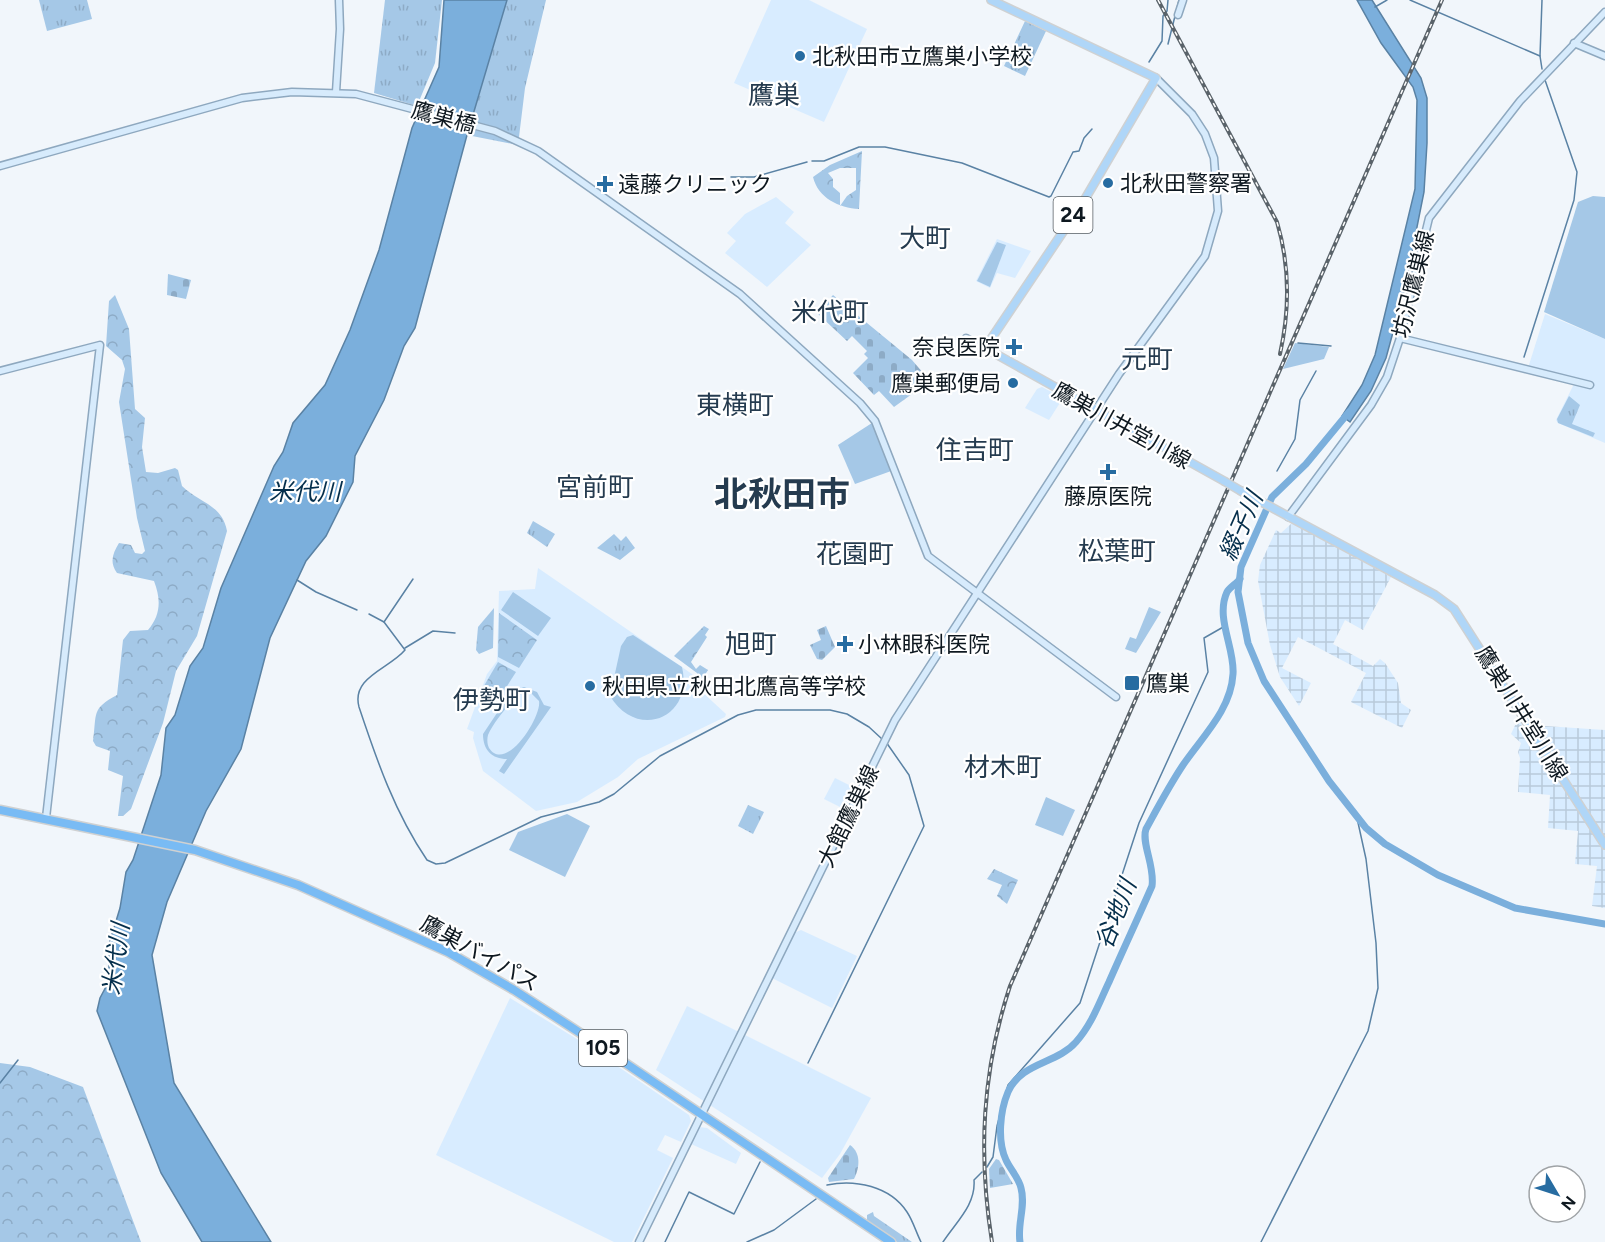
<svg xmlns="http://www.w3.org/2000/svg" width="1605" height="1242" viewBox="0 0 1605 1242" font-family="Figtree,'Noto Sans JP',sans-serif">
	<style>
		.built { fill: #d8ecff }
		.industrial { fill: url(#industrial-grid) }
		.grass { fill: url(#grass-tufts) }
		.forest { fill: url(#forest-crowns); fill-rule: evenodd }
		.cemetery { fill: url(#cemetery-stones) }
		.park { fill: #a5c8e7; fill-rule: evenodd }
		.water { fill: #7bafdc; stroke: #5a82a4; stroke-width: 1.5 }
		.lines { fill: none; stroke-linecap: round; stroke-linejoin: round }
		.stream { stroke: #5a82a4; stroke-width: 1.5 }
		.river { stroke: #7bafdc; stroke-width: 7 }
		.secondary-casing { stroke: #8ea8bf; stroke-width: 9 }
		.primary-casing { stroke: #cfd1d2; stroke-width: 10 }
		.highway-casing { stroke: #cfd1d2; stroke-width: 11 }
		.secondary { stroke: #d7ebfc; stroke-width: 6 }
		.primary { stroke: #afd6f8; stroke-width: 7 }
		.highway { stroke: #79bbf4; stroke-width: 8 }
		.rail-casing { stroke: #5a636a; stroke-width: 4 }
		.rail { stroke: #fff; stroke-width: 1.5; stroke-dasharray: 4.5; stroke-linecap: butt }
		.primary-bridge-casing { stroke: #cfd1d2; stroke-width: 10; stroke-linecap: butt }
		.primary-bridge { stroke: #afd6f8; stroke-width: 7 }
		.poi-dot { fill: #276ca1; stroke: #fff; stroke-width: 2 }
		.labels { text-anchor: middle; stroke-width: 4.5; stroke-linejoin: round; paint-order: stroke }
		.shield { fill: #fff; stroke: #565d63; stroke-width: 1.5 }
		.shield-label { font-size: 21px; font-weight: bold; fill: #0e1820 }
		.poi-label { font-size: 22px; fill: #0e1820; stroke: #fff; text-anchor: start }
		.street-label { font-size: 22px; fill: #0e1820; stroke: #fff }
		.water-label { font-size: 24px; font-style: italic; fill: #052f4c; stroke: #fff }
		.quarter-label { font-size: 26px; fill: #253b4f; stroke: #fff }
		.town-label { font-size: 34px; font-weight: bold; fill: #253b4f; stroke: #fff }
	</style>
	<defs>
		<pattern id="industrial-grid" width="8" height="8" patternUnits="userSpaceOnUse" patternTransform="scale(1.5)"><rect width="8" height="8" fill="#d8ecff"/><path d="M0 4h8M4 0v8" fill="none" stroke="#b8cada"/></pattern>
		<pattern id="grass-tufts" width="24" height="20" patternUnits="userSpaceOnUse" patternTransform="scale(1.5)"><rect width="24" height="20" fill="#a5c8e7"/><path d="M3 7l-1-3M5 7V3M7 7l1-3M15 17l-1-3M17 17v-4M19 17l1-3" fill="none" stroke="#8dabc6"/></pattern>
		<pattern id="forest-crowns" width="20" height="18" patternUnits="userSpaceOnUse" patternTransform="scale(1.5)"><rect width="20" height="18" fill="#a5c8e7"/><path d="M2 6a3 3 0 1 1 6 0M12 15a3 3 0 1 1 6 0" fill="none" stroke="#8dabc6"/></pattern>
		<pattern id="cemetery-stones" width="16" height="16" patternUnits="userSpaceOnUse" patternTransform="scale(1.5)"><rect width="16" height="16" fill="#a5c8e7"/><path d="M2 7V4a2 2 0 0 1 4 0v3zM10 15v-3a2 2 0 0 1 4 0v3z" fill="#8dabc6"/></pattern>
	</defs>
	<rect width="100%" height="100%" fill="#f1f6fb"/>
	<!-- built -->
	<g class="built">
		<polygon points="771,0 809,0 867,29 824,122 734,83"/>
		<polygon points="776,197 794,212 785,223 811,245 767,287 725,253 736,241 727,233 745,214"/>
		<polygon points="997,239 1031,251 1015,278 997,273 990,288 976,281"/>
		<polygon points="1545,314 1605,339 1605,443 1558,423 1556,420 1574,384 1528,368"/>
		<polygon points="1042,387 1063,398 1049,420 1025,408 1037,389"/>
		<polygon points="538,568 692,674 700,690 726,714 725,717 638,759 618,777 577,802 536,811 483,771 473,738 474,732 467,729 487,674 497,661 499,591 535,589"/>
		<polygon points="835,778 855,788 844,809 824,799"/>
		<polygon points="801,930 857,956 832,1008 772,978 794,933"/>
		<polygon points="510,998 585,1044 689,1115 691,1121 681,1142 665,1135 657,1150 673,1158 632,1242 614,1242 436,1155"/>
		<polygon points="687,1006 871,1098 840,1154 822,1178 656,1070"/>
		<polygon points="699,1127 707,1128 741,1153 736,1164 691,1144"/>
	</g>
	<!-- industrial -->
	<g class="industrial">
		<polygon points="1292,523 1391,577 1363,630 1345,620 1333,644 1373,666 1380,659 1385,663 1398,683 1401,703 1411,710 1402,728 1351,702 1366,673 1298,637 1282,668 1311,683 1299,706 1280,677 1270,645 1258,581 1260,565 1276,530 1281,533"/>
		<polygon points="1519,717 1530,725 1605,730 1605,908 1592,906 1597,866 1575,864 1578,831 1548,828 1550,795 1518,792 1520,758 1518,752 1521,743 1511,734"/>
	</g>
	<!-- grass -->
	<g class="grass">
		<polygon points="39,0 87,0 92,19 47,31"/>
		<polygon points="385,0 442,0 435,63 417,106 374,93"/>
		<polygon points="507,0 546,0 525,88 518,145 467,135"/>
		<polygon points="1025,21 1046,31 1025,76 1004,66"/>
		<polygon points="1569,396 1580,405 1572,424 1595,433 1593,437 1558,423 1557,419"/>
		<polygon points="533,521 555,534 547,547 527,533"/>
		<polygon points="614,534 621,541 626,536 635,548 620,560 597,548"/>
		<polygon points="748,805 764,812 753,834 738,826"/>
		<polygon points="873,1212 874,1216 912,1242 897,1242 867,1222 867,1215"/>
	</g>
	<!-- forest -->
	<g class="forest">
		<path d="M862 151 859 209C839 208 818 198 813 177L830 165ZM840 168H856V190L847 196 840 206V193L833 187V179L828 173Z"/>
		<path d="M115 295 129 329 135 409 145 418 142 447 146 472 158 473 175 468 178 470 182 486C199 503 222 504 227 531L197 636 176 671 163 723 131 809 123 816H118L123 776 108 770 110 751 96 746 93 741C97 713 91 709 117 695L123 640 130 631 148 630C161 615 161 599 154 581L117 573C109 562 113 553 119 543L131 545 135 553 142 554 145 551 137 518 119 402 125 369 122 360 106 346 109 301Z"/>
		<polygon points="494,608 493,648 479,654 476,650 478,627"/>
		<polygon points="499,613 537,640 519,668 498,657"/>
		<polygon points="704,626 709,629 705,635 707,637 691,662 696,669 700,665 708,670 701,681 697,673 674,656"/>
		<polygon points="498,662 516,672 493,708 478,696"/>
		<polygon points="994,869 1018,880 1007,904 997,896 1002,885 987,879"/>
		<polygon points="0,1063 30,1067 83,1087 141,1242 0,1242"/>
	</g>
	<!-- cemetery -->
	<g class="cemetery">
		<polygon points="168,274 191,280 186,299 167,295"/>
		<polygon points="833,295 912,360 930,381 894,407 879,391 874,395 853,373 868,358 864,354 867,351 852,336 847,341 817,313"/>
		<polygon points="826,626 835,647 822,660 817,659 810,645 821,640 817,630"/>
		<path d="M850 1145C861 1153 860 1167 854 1179L829 1182 828 1178Z"/>
		<polygon points="996,1159 999,1160 1013,1184 990,1188 989,1169"/>
	</g>
	<!-- park -->
	<g class="park">
		<polygon points="1593,196 1605,197 1605,339 1544,312 1578,202"/>
		<polygon points="997,242 1006,245 990,287 977,281"/>
		<polygon points="1295,343 1329,347 1324,359 1283,369"/>
		<polygon points="875,421 894,470 855,484 838,445"/>
		<polygon points="513,592 551,618 538,636 501,610"/>
		<polygon points="1149,607 1161,612 1136,653 1125,649 1130,637 1136,639"/>
		<path d="M633 635 682 667C694 718 637 741 610 696L621 646 627 637Z"/>
		<path d="M524 687 537 692 544 705 551 707 504 774 499 771 507 759C492 759 483 750 483 734L511 692ZM530 692 539 701C542 716 506 774 489 748 487 744 487 739 488 735 494 721 507 708 515 696Z"/>
		<polygon points="1046,797 1075,810 1063,836 1035,825"/>
		<polygon points="567,814 590,826 565,877 509,850 518,832"/>
	</g>
	<!-- water -->
	<g class="water">
		<polygon points="444,0 507,0 467,135 415,328 404,346 384,400 355,456 353,482 326,536 306,561 270,638 241,749 206,811 167,902 152,955 174,1083 271,1242 202,1242 161,1173 97,1011 100,998 109,981 109,944 120,908 126,872 133,860 161,775 166,728 175,715 190,666 203,648 221,588 274,466 283,452 293,423 325,385 350,330 379,250 412,128 439,67"/>
		<polygon points="1357,0 1372,0 1421,78 1427,98 1427,143 1424,192 1404,292 1386,358 1371,391 1350,422 1342,416 1362,385 1375,355 1415,189 1417,100 1413,87 1381,43"/>
	</g>
	<g class="lines">
		<!-- stream -->
		<g class="stream">
			<polyline points="1410,0 1540,56 1542,69"/>
			<polyline points="1375,7 1387,0"/>
			<polyline points="1168,44 1179,0"/>
			<polyline points="1540,56 1542,0"/>
			<polyline points="1149,62 1162,41 1163,16 1167,11 1168,0"/>
			<polyline points="812,161 824,161 859,147 885,147 962,163 1049,197 1051,196 1073,152 1079,151 1084,138 1092,129"/>
			<polyline points="731,177 754,177 807,162"/>
			<polyline points="1298,343 1331,346"/>
			<polyline points="1524,357 1574,200 1577,172 1545,80"/>
			<polyline points="1277,471 1295,439 1300,400 1316,371"/>
			<polyline points="297,580 316,592 357,610"/>
			<path d="M369 614 384 622 405 650C389 669 351 677 359 707 377 761 395 813 427 860L436 864 445 863 541 817 599 802 614 794 660 756 738 715 756 710H830L847 714 869 727 882 739"/>
			<polyline points="384,622 413,579"/>
			<polyline points="405,648 433,631 455,633"/>
			<polyline points="808,1063 924,826 909,775 886,742"/>
			<polyline points="0,1083 18,1060"/>
			<polyline points="987,1167 993,1157 997,1126 1008,1085 1080,1003 1139,823 1208,672 1204,638 1225,626"/>
			<path d="M827 1185C855 1179 890 1186 907 1212 913 1221 916 1232 921 1242"/>
			<polyline points="665,1242 689,1192 734,1214 760,1162"/>
			<polyline points="747,1242 774,1230 816,1199"/>
			<path d="M943 1242C956 1222 976 1205 974 1180L982 1172"/>
			<polyline points="1261,1242 1368,1031 1378,988 1376,943 1366,859 1357,818"/>
		</g>
		<!-- river -->
		<g class="river">
			<polyline points="1349,412 1306,464 1272,497 1241,567 1238,592 1248,643 1264,681 1329,781 1366,828 1385,844 1438,875 1515,908 1605,924"/>
			<path d="M1020 1242C1017 1224 1026 1206 1021 1188 1019 1178 1010 1169 1006 1160 997 1141 1000 1111 1008 1092 1021 1062 1057 1064 1076 1042 1092 1024 1099 1003 1109 982 1123 950 1138 918 1152 886 1155 866 1141 843 1146 829 1158 807 1169 786 1183 765 1202 737 1231 710 1233 674 1235 648 1215 618 1227 592 1229 588 1237 583 1240 579"/>
		</g>
		<!-- secondary casing -->
		<g class="secondary-casing">
			<g id="secondary">
				<polyline points="1178,15 1183,0"/>
				<polyline points="1574,43 1605,56"/>
				<polyline points="336,92 340,29 339,0"/>
				<polyline points="0,166 242,98 292,92 356,94 495,131 538,151 740,294 860,403 875,421 928,556 1116,697"/>
				<polyline points="966,338 985,348"/>
				<polyline points="1400,338 1590,385"/>
				<polyline points="0,371 100,345 46,818"/>
				<polyline points="1288,517 1371,405 1387,377 1400,338 1429,218 1520,101 1605,12"/>
				<polyline points="639,1242 895,720 1119,374 1205,256 1218,211 1214,158 1205,134 1192,114 1156,78"/>
			</g>
		</g>
		<!-- primary casing -->
		<g class="primary-casing">
			<g id="primary">
				<polyline points="991,0 1156,78 1085,199 985,348 1224,481"/>
				<polyline points="1241,491 1435,595 1454,609 1605,845"/>
			</g>
		</g>
		<!-- highway casing -->
		<g class="highway-casing">
			<polyline id="highway" points="0,810 195,850 298,885 448,952 514,990 591,1040 891,1242"/>
		</g>
		<!-- secondary -->
		<use href="#secondary" class="secondary"/>
		<!-- primary -->
		<use href="#primary" class="primary"/>
		<!-- highway -->
		<use href="#highway" class="highway"/>
		<!-- rail casing -->
		<g class="rail-casing">
			<g id="rail">
				<path d="M1158 0 1277 222C1290 266 1290 309 1280 354"/>
				<path d="M992 1242C978 1154 982 1071 1010 986L1442 0"/>
			</g>
		</g>
		<!-- rail -->
		<use href="#rail" class="rail"/>
		<!-- primary-bridge casing -->
		<g class="primary-bridge-casing">
			<polyline id="primary-bridge" points="1224,481 1241,491"/>
		</g>
		<!-- primary-bridge -->
		<use href="#primary-bridge" class="primary-bridge"/>
	</g>
	<!-- markers -->
	<g class="poi-dot">
		<circle cx="800" cy="56" r="6"/>
		<circle cx="1108" cy="183" r="6"/>
		<path d="M602 175h6v6h6v6h-6v6h-6v-6h-6v-6h6z"/>
		<path d="M1011 338h6v6h6v6h-6v6h-6v-6h-6v-6h6z"/>
		<circle cx="1013" cy="383" r="6"/>
		<path d="M1105 463h6v6h6v6h-6v6h-6v-6h-6v-6h6z"/>
		<path d="M842 635h6v6h6v6h-6v6h-6v-6h-6v-6h6z"/>
		<rect x="1124" y="675" width="16" height="16" rx="3"/>
		<circle cx="590" cy="686" r="6"/>
	</g>
	<g class="labels">
		<!-- shield labels -->
		<g class="shield">
			<rect x="1053.5" y="197" width="39" height="36" rx="4.5"/>
			<rect x="579" y="1030" width="48" height="36" rx="4.5"/>
		</g>
		<g class="shield-label">
			<text x="1073" y="222">24</text>
			<text x="603" y="1055">105</text>
		</g>
		<!-- poi labels -->
		<g class="poi-label">
			<text x="812" y="64">北秋田市立鷹巣小学校</text>
			<text x="1120" y="191">北秋田警察署</text>
			<text x="618" y="192">遠藤クリニック</text>
			<text x="1000" y="355" text-anchor="end">奈良医院</text>
			<text x="1001" y="391" text-anchor="end">鷹巣郵便局</text>
			<text x="1108" y="504" text-anchor="middle">藤原医院</text>
			<text x="858" y="652">小林眼科医院</text>
			<text x="1146" y="691">鷹巣</text>
			<text x="602" y="694">秋田県立秋田北鷹高等学校</text>
		</g>
		<!-- street labels -->
		<g class="street-label">
			<text transform="translate(444 117) rotate(15)" y="8">鷹巣橋</text>
			<text transform="translate(1413 284) rotate(-76)" y="8">坊沢鷹巣線</text>
			<text transform="translate(1122 425) rotate(29)" y="8">鷹巣川井堂川線</text>
			<text transform="translate(1522 713) rotate(58)" y="8">鷹巣川井堂川線</text>
			<text transform="translate(848 816) rotate(-64)" y="8">大館鷹巣線</text>
			<text transform="translate(480 953) rotate(29)" y="8">鷹巣バイパス</text>
		</g>
		<!-- water labels -->
		<g class="water-label">
			<text x="305" y="500">米代川</text>
			<text transform="translate(1241 526) rotate(-66)" y="8">綴子川</text>
			<text transform="translate(1116 914) rotate(-69)" y="8">谷地川</text>
			<text transform="translate(116 959) rotate(-82)" y="8">米代川</text>
		</g>
		<!-- quarter labels -->
		<g class="quarter-label">
			<text x="774" y="104">鷹巣</text>
			<text x="925" y="247">大町</text>
			<text x="830" y="321">米代町</text>
			<text x="1147" y="368">元町</text>
			<text x="735" y="414">東横町</text>
			<text x="975" y="459">住吉町</text>
			<text x="595" y="496">宮前町</text>
			<text x="1117" y="560">松葉町</text>
			<text x="855" y="563">花園町</text>
			<text x="751" y="653">旭町</text>
			<text x="492" y="709">伊勢町</text>
			<text x="1003" y="776">材木町</text>
		</g>
		<!-- town labels -->
		<g class="town-label">
			<text x="782" y="506">北秋田市</text>
		</g>
	</g>
	<!-- north arrow -->
	<g transform="translate(1557 1194) rotate(129)"><circle r="28" fill="#ffffff" stroke="#9fa3a6" stroke-width="1.5"/>
	<path d="M0-4.5L10 22L0 15L-10 22Z" fill="#276ca1"/>
	<text y="-9" font-size="16" font-weight="bold" text-anchor="middle" fill="#0e1820">N</text>
	</g>
</svg>
